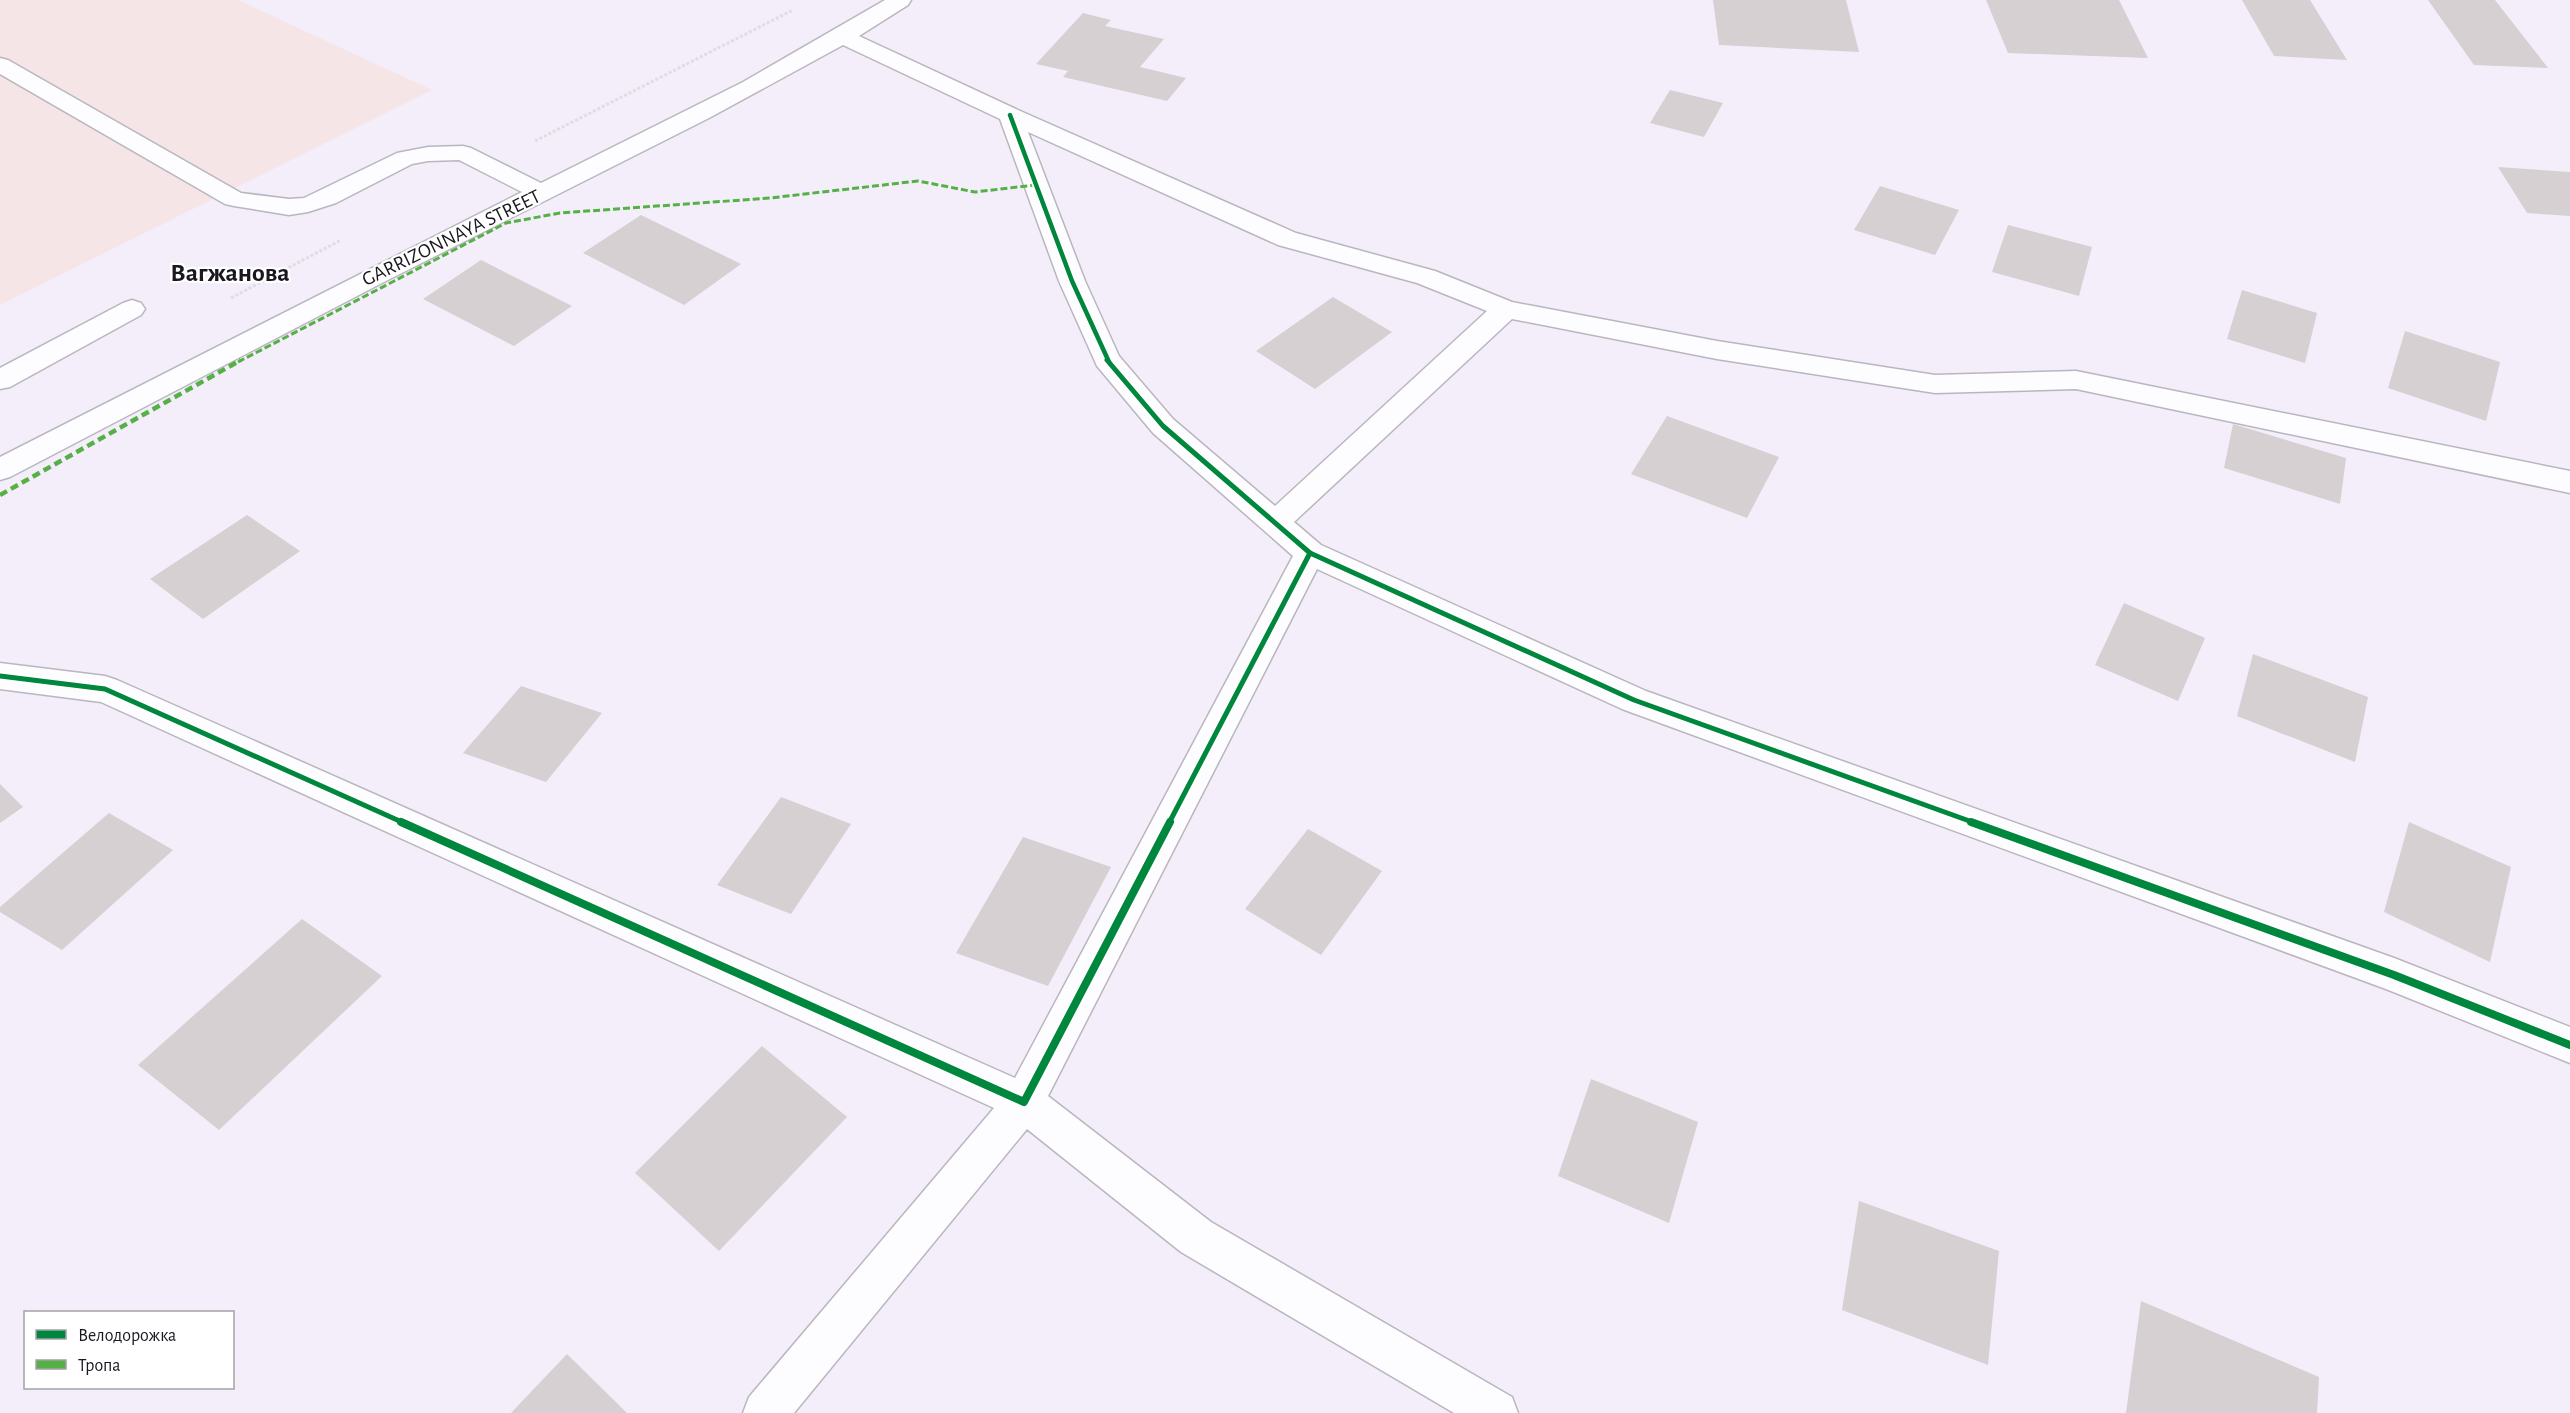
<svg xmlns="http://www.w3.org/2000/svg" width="2570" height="1413" viewBox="0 0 2570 1413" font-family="'Alegreya Sans',sans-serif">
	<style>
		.education { fill: #f5e5e6 }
		.building { fill: #d6d0d2 }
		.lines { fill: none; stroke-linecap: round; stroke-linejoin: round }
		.minor-casing { stroke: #b9b6bf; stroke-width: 3 }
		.path { stroke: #dfdde0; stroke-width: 3; stroke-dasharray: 3 2; stroke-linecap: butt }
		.minor { fill: #fdfcfe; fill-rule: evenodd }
		.quiet-far1 { stroke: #55b145; stroke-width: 3; stroke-dasharray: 7 3; stroke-linecap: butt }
		.quiet { stroke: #55b145; stroke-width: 4.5; stroke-dasharray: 8 4.5; stroke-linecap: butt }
		.cycleway-far2-casing { stroke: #fff; stroke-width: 8 }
		.cycleway-far1-casing { stroke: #fff; stroke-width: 9 }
		.cycleway-casing { stroke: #fff; stroke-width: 11 }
		.cycleway-far2 { stroke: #00873e; stroke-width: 4.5 }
		.cycleway-far1 { stroke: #00873e; stroke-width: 5 }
		.cycleway { stroke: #00873e; stroke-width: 8 }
		.labels { text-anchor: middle; stroke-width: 4.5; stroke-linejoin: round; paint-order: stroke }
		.far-street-label { font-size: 20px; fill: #1a171e; stroke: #fff }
		.far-district-label { font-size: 26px; font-weight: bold; fill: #1a171e; stroke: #fff }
	</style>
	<rect width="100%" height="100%" fill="#f3eefa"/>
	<!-- education -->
	<polygon class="education" points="0,0 238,0 432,90 0,305"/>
	<!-- building -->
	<g class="building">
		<polygon points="1713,0 1846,0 1859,52 1719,45"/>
		<polygon points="1986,0 2119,0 2148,58 2008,53"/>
		<polygon points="2242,0 2310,0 2347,60 2274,56"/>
		<polygon points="2428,0 2495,0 2548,68 2474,65"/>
		<polygon points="1083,13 1111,20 1105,26 1164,39 1140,67 1186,78 1167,101 1063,77 1068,71 1036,64"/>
		<polygon points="1670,90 1723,103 1704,137 1650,123"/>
		<polygon points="2498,167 2570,172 2570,216 2527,213"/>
		<polygon points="1880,186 1959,210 1935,255 1854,230"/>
		<polygon points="641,215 741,264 684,305 583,253"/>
		<polygon points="2008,225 2092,247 2079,296 1992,272"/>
		<polygon points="481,260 572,306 514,346 423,299"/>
		<polygon points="2242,290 2317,313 2305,363 2227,339"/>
		<polygon points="1333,297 1392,332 1315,389 1256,351"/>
		<polygon points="2405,331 2500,362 2486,421 2388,388"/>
		<polygon points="1667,416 1779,457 1747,518 1631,474"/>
		<polygon points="2233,424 2346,458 2340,504 2224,468"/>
		<polygon points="247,515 300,551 203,619 150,579"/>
		<polygon points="2124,603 2205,638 2178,701 2095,665"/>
		<polygon points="2253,654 2368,697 2355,762 2237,716"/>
		<polygon points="521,686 602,713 546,782 463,753"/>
		<polygon points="0,784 23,807 0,823"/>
		<polygon points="781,797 851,824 791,914 717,885"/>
		<polygon points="109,813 173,850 62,950 0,912 0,907"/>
		<polygon points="2409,822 2511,867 2490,962 2384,912"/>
		<polygon points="1308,829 1382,871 1321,955 1245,909"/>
		<polygon points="1023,837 1111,867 1048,986 956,953"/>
		<polygon points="302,919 382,976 219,1130 138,1065"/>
		<polygon points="762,1046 847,1117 719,1251 635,1173"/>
		<polygon points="1591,1079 1698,1122 1669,1223 1558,1176"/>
		<polygon points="1859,1201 1999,1251 1988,1365 1842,1310"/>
		<polygon points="2141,1301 2319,1377 2317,1413 2126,1413"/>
		<polygon points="567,1354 627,1413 511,1413"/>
	</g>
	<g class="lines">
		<!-- minor casing -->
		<g class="minor-casing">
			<g id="minor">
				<path d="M885 0H911L908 5 859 36 1018 110 1296 233 1435 271 1512 302 1717 341 1935 375 2076 371 2570 471V493L2076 389 1935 393 1717 359 1512 319 1294 522 1321 545 1646 691 2394 958 2570 1027V1063L2386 989 1622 709 1317 569 1048 1096 1211 1222 1512 1397 1518 1413H1454L1181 1252 1027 1129 794 1413H743L749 1397 994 1108 101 702 0 689V663L105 676 117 680 1015 1078 1293 556 1153 433 1097 366 1059 281 1000 119 843 45 709 118 380 284 10 477 0 480V457L522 192 459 160 428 161 412 164 336 203 308 212 289 215 234 206 225 204 0 74V58L8 60 241 193 289 199 304 198 397 153 428 147 463 146 471 148 541 183 743 82ZM1028 132 1278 245 1417 283 1487 311 1275 506 1173 419 1119 356 1085 281Z"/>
				<polygon points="132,300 141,303 145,309 141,315 10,387 0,389 0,368 123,303"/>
			</g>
		</g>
		<!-- path -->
		<g class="path">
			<polyline points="535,141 793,10"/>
			<polyline points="231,298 341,240"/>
		</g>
		<!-- minor -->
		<use href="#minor" class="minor"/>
		<!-- quiet-far1 -->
		<polyline class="quiet-far1" points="238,362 506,223 560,213 770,198 918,181 975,192 1035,185"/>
		<!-- quiet -->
		<polyline class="quiet" points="0,495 241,360"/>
		<!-- cycleway-far2 casing -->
		<g class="cycleway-far2-casing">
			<polyline id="cycleway-far2" points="1010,115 1072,281 1109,362"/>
		</g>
		<!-- cycleway-far1 casing -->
		<g class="cycleway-far1-casing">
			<g id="cycleway-far1">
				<polyline points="1107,360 1163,426 1310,553 1169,823"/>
				<polyline points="1310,553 1634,700 1975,823"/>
				<polyline points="0,676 105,689 404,823"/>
			</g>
		</g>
		<!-- cycleway casing -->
		<g class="cycleway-casing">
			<g id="cycleway">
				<polyline points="401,822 1024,1102 1170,822"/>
				<polyline points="1971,822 2394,975 2570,1045"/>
			</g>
		</g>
		<!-- cycleway-far2 -->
		<use href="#cycleway-far2" class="cycleway-far2"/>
		<!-- cycleway-far1 -->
		<use href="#cycleway-far1" class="cycleway-far1"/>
		<!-- cycleway -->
		<use href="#cycleway" class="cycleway"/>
	</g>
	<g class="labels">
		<!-- far-street labels -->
		<g class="far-street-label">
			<text transform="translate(451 237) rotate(-26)" y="7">GARRIZONNAYA STREET</text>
		</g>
		<!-- far-district labels -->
		<g class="far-district-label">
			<text x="230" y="281">Вагжанова</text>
		</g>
	</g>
	<!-- legend -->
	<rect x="24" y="1311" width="210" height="78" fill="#ffffff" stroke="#a3a2a5" stroke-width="1.5"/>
	<rect x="36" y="1330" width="30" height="9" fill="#00873e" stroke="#a3a2a5" stroke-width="1.5"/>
	<text x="78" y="1341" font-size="18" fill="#1a171e">Велодорожка</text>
	<rect x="36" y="1360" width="30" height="9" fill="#55b145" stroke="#a3a2a5" stroke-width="1.5"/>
	<text x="78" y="1371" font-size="18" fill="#1a171e">Тропа</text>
</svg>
